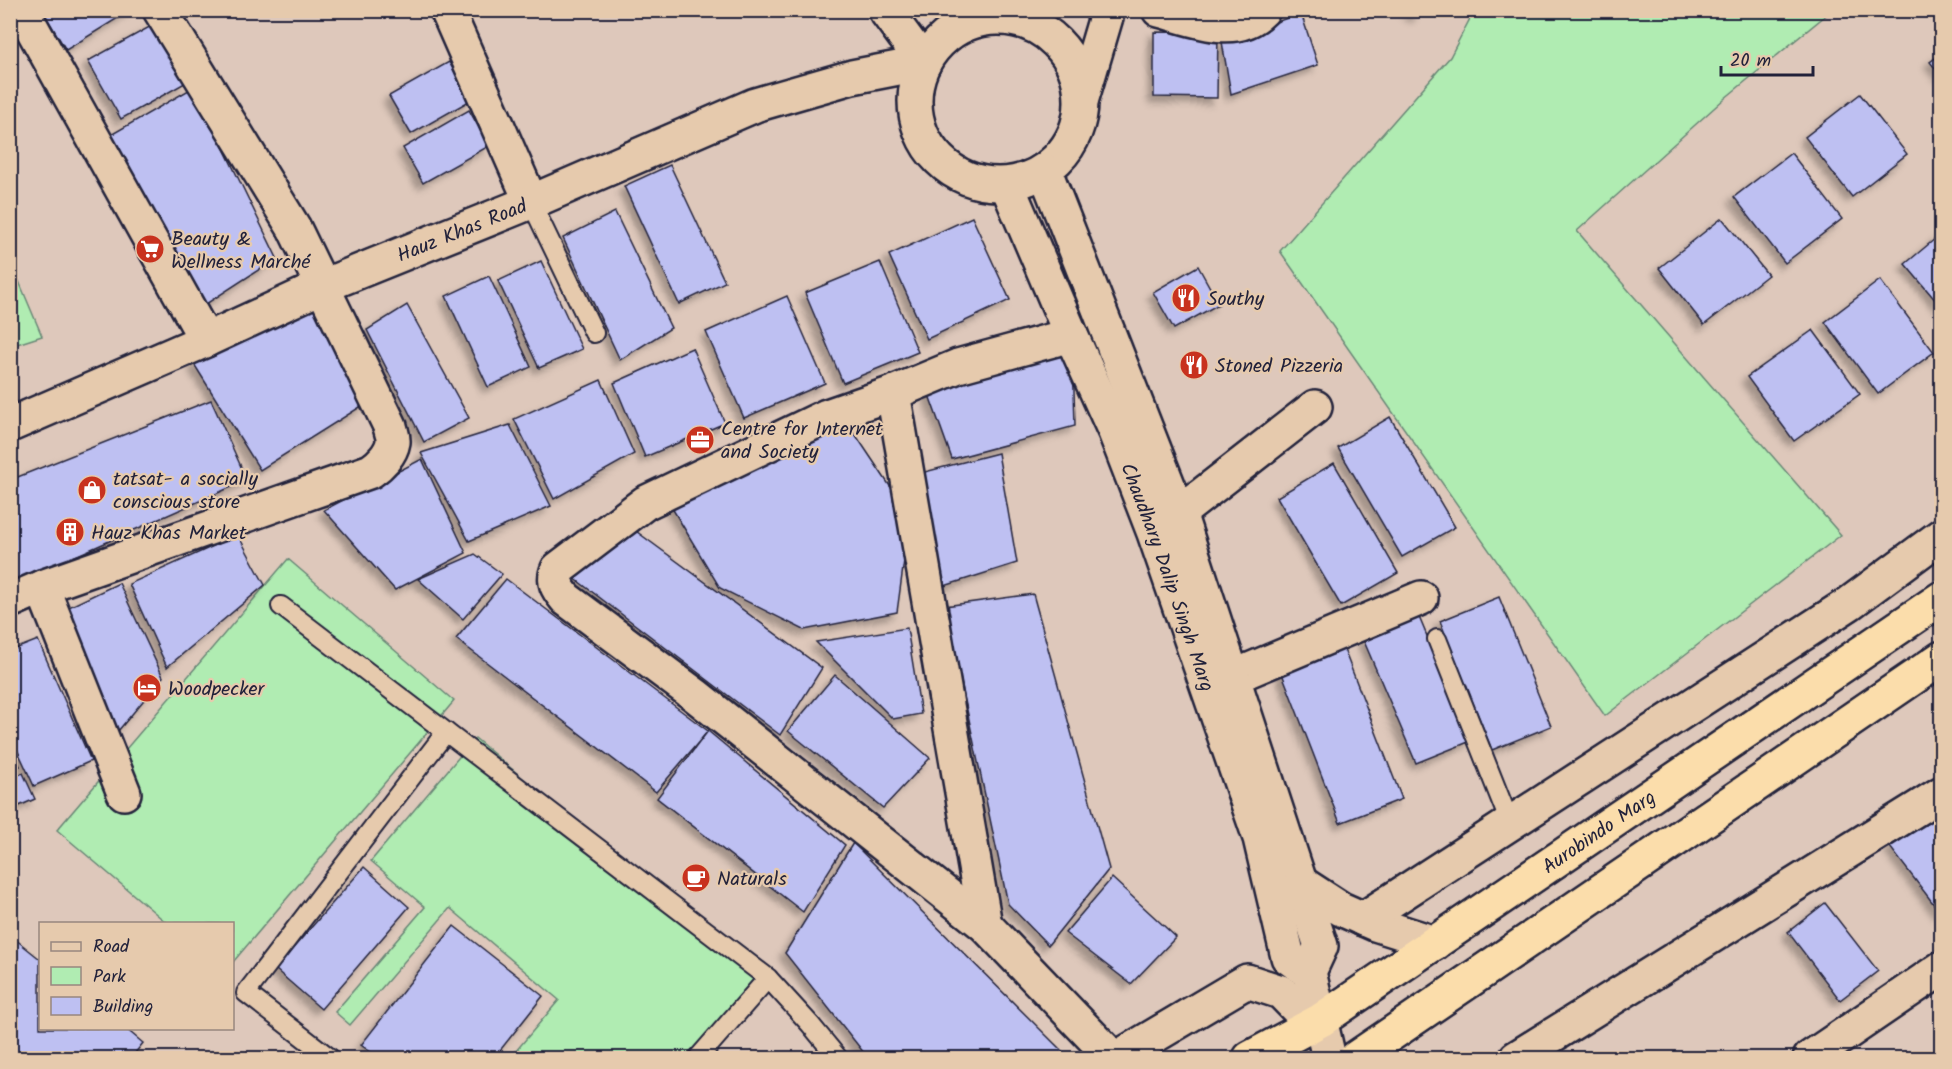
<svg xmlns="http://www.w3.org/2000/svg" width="1952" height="1069" viewBox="0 0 1952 1069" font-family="Kalam,sans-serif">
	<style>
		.green { fill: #b0ecb2; stroke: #698776; stroke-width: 1.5 }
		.building { fill: #bec0f2; stroke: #22223b; stroke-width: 1.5; filter: url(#shadow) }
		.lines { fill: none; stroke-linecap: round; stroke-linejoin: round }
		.service-casing { stroke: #22223b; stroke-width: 22 }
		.minor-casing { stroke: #22223b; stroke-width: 38 }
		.tertiary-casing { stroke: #22223b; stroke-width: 38 }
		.trunk-casing { stroke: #22223b; stroke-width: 38 }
		.service { stroke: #e6caad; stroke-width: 18 }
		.minor { stroke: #e6caad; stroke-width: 33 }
		.tertiary { stroke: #e6caad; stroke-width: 33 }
		.trunk { stroke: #fbddab; stroke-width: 33 }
		.labels { text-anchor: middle; stroke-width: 4.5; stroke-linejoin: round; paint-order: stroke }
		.street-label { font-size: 20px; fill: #22223b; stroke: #e6caad }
		.poi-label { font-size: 20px; fill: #22223b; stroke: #e6caad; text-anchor: start }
	</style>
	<defs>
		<filter id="shadow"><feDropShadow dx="-5.5" dy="5.5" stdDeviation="3" flood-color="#0004"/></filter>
	</defs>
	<rect width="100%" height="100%" fill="#dec8bb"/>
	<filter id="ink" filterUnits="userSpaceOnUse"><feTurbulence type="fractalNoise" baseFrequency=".0167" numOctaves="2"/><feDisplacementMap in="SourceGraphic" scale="12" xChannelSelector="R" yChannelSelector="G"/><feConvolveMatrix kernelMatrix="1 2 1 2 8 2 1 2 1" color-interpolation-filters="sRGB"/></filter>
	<g filter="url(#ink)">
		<!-- green -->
		<g class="green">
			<polygon points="1474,11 1831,11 1724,99 1577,231 1841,535 1605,716 1280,251 1450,57"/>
			<polygon points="10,260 42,336 11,346 10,346"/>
			<polygon points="288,559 454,701 233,962 232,924 167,923 57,830"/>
			<polygon points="475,738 757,975 687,1058 510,1058 559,1000 450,908 350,1025 335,1012 425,907 371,861"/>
		</g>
		<!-- building -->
		<g class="building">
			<polygon points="42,10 131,10 66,50"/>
			<polygon points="1406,10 1421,10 1417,17"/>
			<polygon points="1301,13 1318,65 1231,94 1222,42"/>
			<polygon points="153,25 185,83 121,119 88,61"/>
			<polygon points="1154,32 1218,33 1217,98 1154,97"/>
			<polygon points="1942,53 1942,77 1930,62"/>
			<polygon points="449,62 471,100 411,134 389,96"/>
			<polygon points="194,87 277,258 206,304 109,136"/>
			<polygon points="1860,94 1907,154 1852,197 1805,137"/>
			<polygon points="469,110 489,146 423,183 403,148"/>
			<polygon points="1791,153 1842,219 1785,263 1734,197"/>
			<polygon points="670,165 725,282 679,304 624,186"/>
			<polygon points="615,212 671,328 620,360 563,238"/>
			<polygon points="972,217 1010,300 927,339 889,255"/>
			<polygon points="1722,218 1768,275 1704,325 1659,268"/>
			<polygon points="1942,233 1942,308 1905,264"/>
			<polygon points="541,261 582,349 539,368 498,281"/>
			<polygon points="880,262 918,352 843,383 805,293"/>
			<polygon points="1198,266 1219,304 1174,329 1153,292"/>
			<polygon points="489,276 531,367 488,387 446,296"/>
			<polygon points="1880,280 1934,352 1878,394 1825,322"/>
			<polygon points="787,296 825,383 744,418 706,332"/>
			<polygon points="310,300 365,404 260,470 194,364"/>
			<polygon points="407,305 469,418 424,442 367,330"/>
			<polygon points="1813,330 1860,394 1794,441 1747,377"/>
			<polygon points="692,348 725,423 645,457 614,383"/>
			<polygon points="1073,354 1075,426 952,459 924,381"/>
			<polygon points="601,380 634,454 554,499 514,419"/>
			<polygon points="211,400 247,480 10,585 10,480"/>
			<polygon points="1390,417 1455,527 1402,557 1338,448"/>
			<polygon points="847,422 910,516 897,612 804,630 720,588 669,503"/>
			<polygon points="510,425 551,506 469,541 421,453"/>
			<polygon points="998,453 1017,563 938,588 917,474"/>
			<polygon points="422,459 466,553 395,590 324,510"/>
			<polygon points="1334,463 1398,573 1341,606 1277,497"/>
			<polygon points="629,526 822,668 780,735 574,578"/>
			<polygon points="238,535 265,585 167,667 129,584"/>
			<polygon points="475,554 502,574 463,619 418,579"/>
			<polygon points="506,579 708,731 656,792 456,639"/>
			<polygon points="119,583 163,677 113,737 54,614"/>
			<polygon points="1033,594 1109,869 1048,945 1008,904 945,606"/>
			<polygon points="1499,597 1551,726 1492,750 1440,621"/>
			<polygon points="1419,617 1471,741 1416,763 1363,639"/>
			<polygon points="907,628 921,714 893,719 816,642"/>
			<polygon points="38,640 91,761 34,786 10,734 10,651"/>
			<polygon points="1343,647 1402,799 1340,823 1281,671"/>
			<polygon points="835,675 930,758 883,808 788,731"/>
			<polygon points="708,731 845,845 803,912 657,798"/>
			<polygon points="10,747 20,766 10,770"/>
			<polygon points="23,773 35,799 10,810 10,778"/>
			<polygon points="1942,808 1942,915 1890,847"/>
			<polygon points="853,843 1064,1053 1053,1058 868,1058 785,953"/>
			<polygon points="364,867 409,907 321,1009 275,969"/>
			<polygon points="1112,878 1176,937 1131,984 1065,933"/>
			<polygon points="1825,903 1878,971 1840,1000 1788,932"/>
			<polygon points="454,926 543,996 494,1058 379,1058 361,1045"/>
			<polygon points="10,935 40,959 40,1028 125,1028 143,1043 131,1058 10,1058"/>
		</g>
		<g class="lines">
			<!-- service casing -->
			<g class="service-casing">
				<g id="service">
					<polyline points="531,202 594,333"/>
					<polyline points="281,606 768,978 810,1024 838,1058"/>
					<polyline points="1437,639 1510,823"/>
					<polyline points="330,1058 246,993 446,732"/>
					<polyline points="698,1058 768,978"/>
				</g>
			</g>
			<!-- minor casing -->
			<g class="minor-casing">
				<g id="minor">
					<polyline points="22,10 206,340"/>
					<polyline points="447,10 531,202"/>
					<path d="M1159 10C1191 18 1235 39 1263 10"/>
					<path d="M1071 335 958 366 893 393 827 416 645 503 558 569C552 582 558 589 566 599L695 695 985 925 1113 1058"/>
					<polyline points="893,393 985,925"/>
					<path id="s1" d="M10 425 206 340 323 286 531 202 755 105 852 77 924 63"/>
					<polyline points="1179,513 1315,407"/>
					<polyline points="42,587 124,793"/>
					<path d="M10 601 42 587 371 471C380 465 391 454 393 442 394 438 391 431 390 426L294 228 160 10"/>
					<polyline points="1233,677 1421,598"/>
					<polyline points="1516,1058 1942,793"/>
					<polyline points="1810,1058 1942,968"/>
				</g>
			</g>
			<!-- tertiary casing -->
			<g class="tertiary-casing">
				<g id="tertiary">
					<polyline points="885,10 924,63"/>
					<circle cx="998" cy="101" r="83"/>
					<polyline points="1082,98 1108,10"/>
					<polyline points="1045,171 1179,513 1321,946 1309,972 1329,1058"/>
					<path id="s2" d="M1007 185 1071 335 1115 432 1154 533 1260 838 1288 957 1309 972"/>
					<polyline points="1301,883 1341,909 1375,924 1435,943"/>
					<polyline points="1363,919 1850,603 1942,535"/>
					<polyline points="1117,1058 1247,981 1281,992 1313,1025"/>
				</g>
			</g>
			<!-- trunk casing -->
			<g class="trunk-casing">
				<g id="trunk">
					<path id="s3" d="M1250 1058 1321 1020 1942 598"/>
					<polyline points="1356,1058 1942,658"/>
				</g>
			</g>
			<!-- service -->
			<use href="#service" class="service"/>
			<!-- minor -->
			<use href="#minor" class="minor"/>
			<!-- tertiary -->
			<use href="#tertiary" class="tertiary"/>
			<!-- trunk -->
			<use href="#trunk" class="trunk"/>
		</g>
	</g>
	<!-- icons -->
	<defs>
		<g id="supermarket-disc" transform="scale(1.5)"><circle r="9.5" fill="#c8321e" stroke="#e6caad"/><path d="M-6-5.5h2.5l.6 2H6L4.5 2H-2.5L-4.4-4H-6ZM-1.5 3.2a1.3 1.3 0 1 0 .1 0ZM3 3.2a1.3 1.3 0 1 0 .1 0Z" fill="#fff"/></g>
		<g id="restaurant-disc" transform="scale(1.5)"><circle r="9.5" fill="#c8321e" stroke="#e6caad"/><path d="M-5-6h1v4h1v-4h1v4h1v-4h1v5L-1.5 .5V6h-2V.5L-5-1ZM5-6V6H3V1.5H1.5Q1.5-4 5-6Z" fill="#fff"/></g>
		<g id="office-disc" transform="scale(1.5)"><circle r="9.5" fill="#c8321e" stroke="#e6caad"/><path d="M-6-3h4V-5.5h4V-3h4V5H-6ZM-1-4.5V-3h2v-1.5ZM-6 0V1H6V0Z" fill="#fff"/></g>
		<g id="shop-disc" transform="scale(1.5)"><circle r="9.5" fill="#c8321e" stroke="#e6caad"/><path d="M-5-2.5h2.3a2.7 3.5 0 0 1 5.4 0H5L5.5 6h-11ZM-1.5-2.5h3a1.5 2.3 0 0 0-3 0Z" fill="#fff"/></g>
		<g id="building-disc" transform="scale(1.5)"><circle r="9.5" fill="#c8321e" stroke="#e6caad"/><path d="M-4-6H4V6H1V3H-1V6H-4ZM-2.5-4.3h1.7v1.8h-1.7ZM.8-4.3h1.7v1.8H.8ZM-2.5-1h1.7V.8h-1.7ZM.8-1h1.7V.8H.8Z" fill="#fff"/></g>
		<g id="hotel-disc" transform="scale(1.5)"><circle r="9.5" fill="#c8321e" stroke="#e6caad"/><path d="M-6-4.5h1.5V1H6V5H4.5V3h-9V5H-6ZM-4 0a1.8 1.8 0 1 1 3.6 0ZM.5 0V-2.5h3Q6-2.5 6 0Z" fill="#fff"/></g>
		<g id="cafe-disc" transform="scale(1.5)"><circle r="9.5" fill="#c8321e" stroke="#e6caad"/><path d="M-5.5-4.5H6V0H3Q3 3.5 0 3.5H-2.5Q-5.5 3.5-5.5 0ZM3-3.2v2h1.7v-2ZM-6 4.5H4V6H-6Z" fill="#fff"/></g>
	</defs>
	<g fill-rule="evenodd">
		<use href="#supermarket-disc" x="150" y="249"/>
		<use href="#restaurant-disc" x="1186" y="298"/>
		<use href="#restaurant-disc" x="1194" y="365"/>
		<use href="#office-disc" x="700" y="440"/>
		<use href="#shop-disc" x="92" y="490"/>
		<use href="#building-disc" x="70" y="532"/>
		<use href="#hotel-disc" x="147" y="688"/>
		<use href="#cafe-disc" x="696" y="878"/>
	</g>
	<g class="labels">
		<!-- street labels -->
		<g class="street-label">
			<text dy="7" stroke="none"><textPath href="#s1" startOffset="492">Hauz Khas Road</textPath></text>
			<text dy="7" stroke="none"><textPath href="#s2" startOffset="424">Chaudhary Dalip Singh Marg</textPath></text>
			<text dy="7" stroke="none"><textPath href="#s3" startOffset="416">Aurobindo Marg</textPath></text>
		</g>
		<!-- poi labels -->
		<g class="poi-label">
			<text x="171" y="245">Beauty &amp;<tspan x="171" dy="23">Wellness Marché</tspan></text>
			<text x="1207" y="305">Southy</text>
			<text x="1215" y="372">Stoned Pizzeria</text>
			<text x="721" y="435">Centre for Internet<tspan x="721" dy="23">and Society</tspan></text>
			<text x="113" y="485">tatsat- a socially<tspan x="113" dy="23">conscious store</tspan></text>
			<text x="91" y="539">Hauz Khas Market</text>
			<text x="168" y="695">Woodpecker</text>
			<text x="717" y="885">Naturals</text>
		</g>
	</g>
	<!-- margin -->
	<rect width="1952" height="1069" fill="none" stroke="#e6caad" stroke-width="36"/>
	<rect x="18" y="18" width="1916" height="1033" fill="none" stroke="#22223b" stroke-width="2" filter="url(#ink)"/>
	<!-- legend -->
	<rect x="39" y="922" width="195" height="108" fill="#e6caad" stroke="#98877f" stroke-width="1.5"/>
	<rect x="51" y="942" width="30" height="9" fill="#e6caad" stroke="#98877f" stroke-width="1.5"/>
	<text x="93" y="952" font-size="18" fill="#22223b">Road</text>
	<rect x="51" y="967" width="30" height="18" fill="#b0ecb2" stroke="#98877f" stroke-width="1.5"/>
	<text x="93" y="982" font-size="18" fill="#22223b">Park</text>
	<rect x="51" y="997" width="30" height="18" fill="#bec0f2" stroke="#98877f" stroke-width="1.5"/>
	<text x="93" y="1012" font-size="18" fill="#22223b">Building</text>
	<!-- scale -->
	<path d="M1721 66v9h92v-9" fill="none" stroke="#22223b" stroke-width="3"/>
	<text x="1730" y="66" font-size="18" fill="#22223b" stroke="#e6caad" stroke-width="4.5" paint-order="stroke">20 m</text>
</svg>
